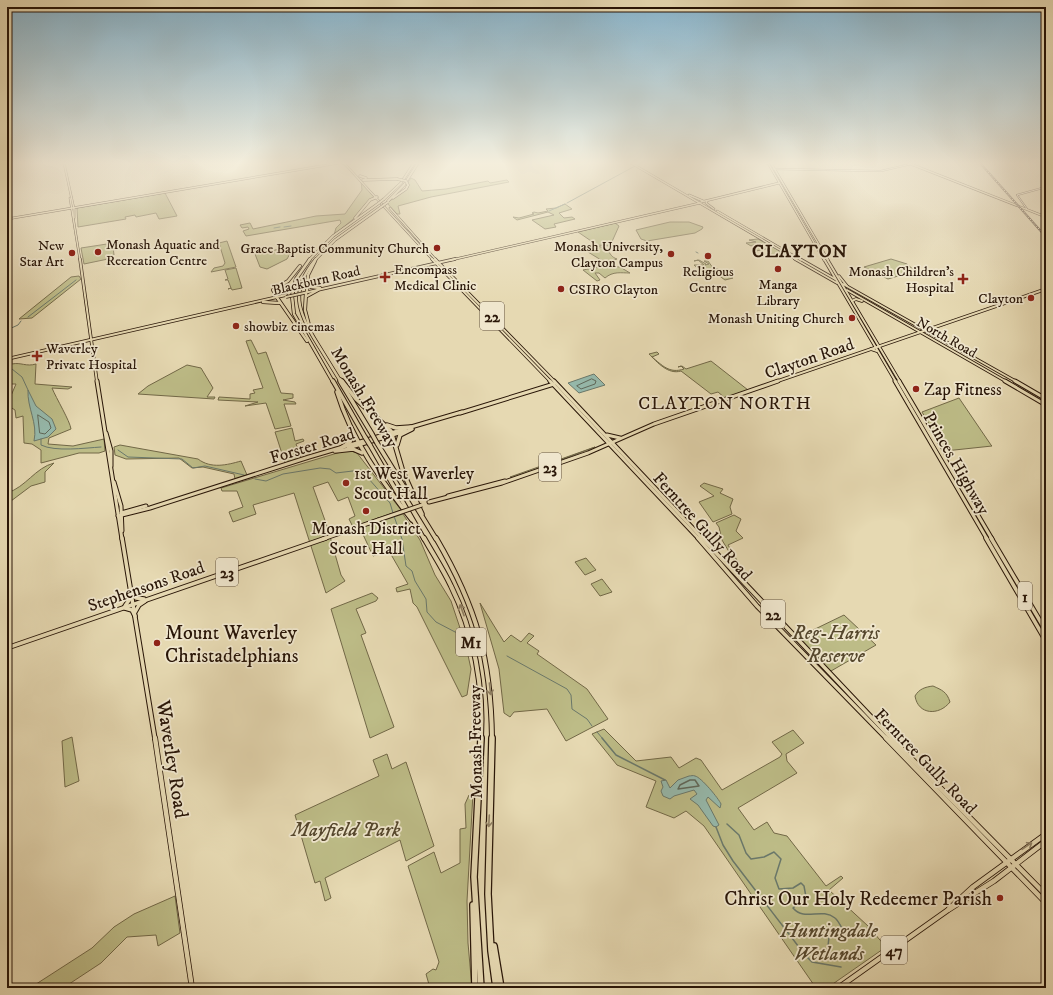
<svg xmlns="http://www.w3.org/2000/svg" width="1053" height="995" viewBox="0 0 1053 995" font-family="'IM FELL DW Pica',serif">
	<style>
		.green { fill: #bdbc87; stroke: #726847 }
		.water { fill: #96baad; stroke: #6a786b }
		.lines { fill: none; stroke-linecap: round; stroke-linejoin: round }
		.shore-far1 { stroke: #5f685a; stroke-width: 1 }
		.shore { stroke: #5f685a; stroke-width: 1.5 }
		.stream-far1 { stroke: #6a786b; stroke-width: 1 }
		.stream { stroke: #6a786b; stroke-width: 1.5 }
		.secondary-casing { stroke: #281507; stroke-width: 2 }
		.primary-far4-casing { stroke: #281507; stroke-width: 2.5 }
		.primary-far3-casing { stroke: #281507; stroke-width: 3.5 }
		.primary-far2-casing { stroke: #281507; stroke-width: 5 }
		.primary-far1-casing { stroke: #281507; stroke-width: 5.5 }
		.primary-casing { stroke: #281507; stroke-width: 6 }
		.trunk-far3-casing { stroke: #281507; stroke-width: 2.5 }
		.trunk-far2-casing { stroke: #281507; stroke-width: 3.5 }
		.trunk-far1-casing { stroke: #281507; stroke-width: 5 }
		.trunk-casing { stroke: #281507; stroke-width: 5.5 }
		.motorway-far4-casing { stroke: #281507; stroke-width: 3 }
		.motorway-far3-casing { stroke: #281507; stroke-width: 4 }
		.motorway-far2-casing { stroke: #281507; stroke-width: 5.5 }
		.motorway-far1-casing { stroke: #281507; stroke-width: 6 }
		.motorway-casing { stroke: #281507; stroke-width: 8 }
		.secondary { stroke: #efe6cd; stroke-width: 1 }
		.primary-far4 { stroke: #e6d9b2; stroke-width: 1.5 }
		.primary-far3 { stroke: #e6d9b2; stroke-width: 2 }
		.primary-far2 { stroke: #e6d9b2; stroke-width: 3 }
		.primary-far1 { stroke: #e6d9b2; stroke-width: 3.5 }
		.primary { stroke: #e6d9b2; stroke-width: 4.5 }
		.trunk-far3 { stroke: #e6d9b2; stroke-width: 1.5 }
		.trunk-far2 { stroke: #e6d9b2; stroke-width: 2 }
		.trunk-far1 { stroke: #e6d9b2; stroke-width: 3 }
		.trunk { stroke: #e6d9b2; stroke-width: 3.5 }
		.motorway-far4 { stroke: #e6d9b2; stroke-width: 2 }
		.motorway-far3 { stroke: #e6d9b2; stroke-width: 2.5 }
		.motorway-far2 { stroke: #e6d9b2; stroke-width: 3.5 }
		.motorway-far1 { stroke: #e6d9b2; stroke-width: 4 }
		.motorway { stroke: #e6d9b2; stroke-width: 5.5 }
		.rail-casing { stroke: #281507; stroke-width: 2 }
		.rail { stroke: #efe6cd; stroke-width: 1; stroke-dasharray: 1.5; stroke-linecap: butt }
		.primary-bridge-far1-casing { stroke: #281507; stroke-width: 3.5; stroke-linecap: butt }
		.primary-bridge-casing { stroke: #281507; stroke-width: 5; stroke-linecap: butt }
		.motorway-bridge-far1-casing { stroke: #281507; stroke-width: 3; stroke-linecap: butt }
		.motorway-bridge-casing { stroke: #281507; stroke-width: 5.5; stroke-linecap: butt }
		.primary-bridge-far1 { stroke: #e6d9b2; stroke-width: 2 }
		.primary-bridge { stroke: #e6d9b2; stroke-width: 3 }
		.motorway-bridge-far1 { stroke: #e6d9b2; stroke-width: 2 }
		.motorway-bridge { stroke: #e6d9b2; stroke-width: 3.5 }
		.oneway { stroke: #908165 }
		.poi-dot { fill: #8f2418; stroke: #efe6cd; stroke-width: 1.5 }
		.labels { text-anchor: middle; stroke-width: 3.5; stroke-linejoin: round; paint-order: stroke }
		.far-poi-label { font-size: 14px; fill: #281507; stroke: #efe6cd; text-anchor: end }
		.far-street-label { font-size: 14px; fill: #281507; stroke: #efe6cd }
		.shield { fill: #efe6cd; stroke: #645442; stroke-width: 1 }
		.shield-label { font-size: 16px; font-weight: bold; fill: #281507 }
		.street-label { font-size: 17px; fill: #281507; stroke: #efe6cd }
		.poi-label { font-size: 17px; fill: #281507; stroke: #efe6cd; text-anchor: start }
		.far-district-label { font-size: 18px; font-weight: bold; letter-spacing: 1px; fill: #281507; stroke: #efe6cd }
		.neighbourhood-label { font-size: 18px; letter-spacing: 1px; fill: #281507; stroke: #efe6cd }
		.near-poi-label { font-size: 20px; fill: #281507; stroke: #efe6cd; text-anchor: start }
		.near-park-label { font-size: 20px; font-style: italic; fill: #55472d; stroke: #efe6cd }
		.near-street-label { font-size: 20px; fill: #281507; stroke: #efe6cd }
	</style>
	<rect width="100%" height="100%" fill="#e6d9b2"/>
	<filter id="stains"><feTurbulence type="fractalNoise" baseFrequency=".005" numOctaves="4"/><feColorMatrix values="0 0 0 0 .2 0 0 0 0 .09 0 0 0 0 .02 0 0 0 .5 -.17"/></filter>
	<radialGradient id="worn" r=".72"><stop offset=".6" stop-color="#630" stop-opacity="0"/><stop offset="1" stop-color="#630" stop-opacity=".3"/></radialGradient>
	<!-- green -->
	<g class="green">
		<polygon points="411,178 415,180 422,191 446,189 488,181 490,183 507,180 509,182 431,197 398,206 400,214 397,214 387,203 408,188 409,185 408,182"/>
		<polygon points="361,181 374,197 369,200 358,215 334,235 336,228 341,223 340,220 246,236 243,231 249,229 248,227 242,228 240,225 250,223 253,229 316,216 345,214 362,190"/>
		<polygon points="165,193 177,216 159,219 156,213 136,217 135,215 125,217 126,219 78,227 77,208"/>
		<polygon points="565,204 572,209 559,213 564,218 572,217 575,219 554,224 556,227 545,229 532,220 554,215 548,212 517,220 513,217 519,218 534,214 532,213 534,212 538,213 548,211 546,209 556,208"/>
		<polygon points="670,222 689,222 703,227 702,229 695,233 647,241 641,239 636,230"/>
		<polygon points="615,223 619,226 610,246 597,245 578,232"/>
		<polygon points="758,239 785,254 785,255 777,253 774,256 766,249 756,251 754,249 758,246 756,244 751,246 746,243 756,242 749,240"/>
		<polygon points="227,241 236,267 211,272 214,268 223,266 225,263 219,243"/>
		<polygon points="120,242 121,249 114,250 113,247 114,255 108,257 108,259 84,264 81,248"/>
		<path d="M584 245C591 246 601 245 607 250 611 254 611 257 617 259L606 263 588 252V249Z"/>
		<polygon points="285,248 292,248 292,250 287,259 267,269 260,267 255,254"/>
		<polygon points="891,259 907,264 915,271 888,279 864,267"/>
		<polygon points="698,260 694,261 699,260 706,264 705,265 709,264 704,261 708,261 713,268 725,271 723,273 733,278 725,280 711,270 701,272 694,265 704,265"/>
		<path d="M603 266 620 267 630 273C621 273 613 271 605 278L599 273H595L600 280 597 281 583 270Z"/>
		<polygon points="236,268 242,288 232,290 231,288 228,289 231,288 228,280 225,280 228,279 225,270"/>
		<polygon points="79,276 81,279 32,318 19,319 71,277"/>
		<polygon points="251,340 258,354 266,352 281,393 293,394 293,398 283,400 295,402 296,404 284,404 291,426 275,429 266,403 245,406 258,402 218,400 219,397 250,399 250,394 255,393 253,390 263,388 246,341"/>
		<path d="M657 352 659 354 652 357C662 365 669 374 684 369L681 366 678 367 682 366 686 369 711 361 748 390 725 398 718 392 711 394 681 371C668 375 657 362 649 354Z"/>
		<path d="M12 359V364C21 362 26 367 36 364L35 384 72 387 68 389 52 388C56 398 70 421 71 429L49 438 48 444 73 446 104 439 105 451 99 453H79L41 463V450L32 444 24 443 23 416 16 418 15 410 7 405 16 384H7V360Z"/>
		<polygon points="187,365 201,368 213,388 207,397 215,397 214,399 138,394 148,386"/>
		<polygon points="959,398 991,445 992,446 945,451 922,412"/>
		<polygon points="292,428 295,441 303,439 304,441 296,444 301,458 285,463 275,432"/>
		<path d="M120 445 198 459C211 469 227 465 241 461L247 475 235 479 234 474 203 467 192 468 179 458 126 459 115 455 114 447Z"/>
		<polygon points="595,447 513,478 510,477"/>
		<polygon points="344,451 351,451 357,453 401,510 353,527 349,519 355,516 348,497 338,501 328,482 313,487 327,526 341,575 345,581 326,593 294,493 253,505 256,514 233,522 229,512 243,507 237,491 222,491 221,488"/>
		<path d="M54 463 45 472V482L31 486 7 504V493C26 487 35 468 54 463Z"/>
		<polygon points="704,483 723,489 720,493 733,499 730,507 732,514 713,522 699,502 714,496 700,486"/>
		<polygon points="403,514 420,540 435,575 451,601 466,646 471,669 467,695 462,697 417,607 413,603 410,589 397,592 396,588 408,584 389,551 373,556 360,528"/>
		<polygon points="734,515 741,519 736,531 743,538 728,545 741,567 735,569 729,563 734,560 722,540 719,527 716,523"/>
		<polygon points="586,558 596,570 585,575 575,562"/>
		<polygon points="602,579 612,592 600,596 591,584"/>
		<polygon points="372,593 378,598 376,601 356,609 366,633 361,635 394,727 370,738 331,609"/>
		<polygon points="480,603 504,642 511,635 521,642 529,633 534,636 527,643 539,651 537,654 587,689 608,719 566,741 547,709 514,712 510,717 504,713 499,669"/>
		<polygon points="844,615 876,645 831,671 801,641 805,639 811,631"/>
		<path d="M933 686C942 690 947 692 950 702 939 716 918 715 915 696 919 689 925 687 933 686Z"/>
		<polygon points="604,729 636,761 671,757 679,768 696,758 701,760 722,790 780,757 782,754 772,742 793,730 804,743 786,754 787,761 797,773 738,808 754,830 767,822 774,833 787,836 826,886 841,876 843,878 829,890 868,926 886,947 827,988 816,988 704,826 686,811 674,818 646,807 656,781 617,765 592,734"/>
		<polygon points="72,737 79,781 65,787 62,741"/>
		<polygon points="387,754 392,769 406,762 434,846 406,861 400,840 325,878 331,898 325,901 320,881 315,883 295,815 379,776 373,760"/>
		<polygon points="473,793 467,901 468,943 472,988 430,988 426,974 433,969 436,970 439,962 408,866 434,852 441,873 460,863 460,829 466,828 465,804 469,795"/>
		<polygon points="175,896 180,933 158,946 156,935 127,937 101,963 63,988 30,988 92,948 114,927 134,914"/>
	</g>
	<!-- water -->
	<g class="water">
		<polygon points="594,374 605,385 579,393 568,383"/>
		<path d="M28 390 36 406 52 419 56 429 48 437 34 441C38 423 27 408 28 390Z"/>
		<path d="M689 776C691 776 693 775 695 776 701 777 719 799 721 804L720 808 708 797 706 800 719 825 716 827 713 826 698 805 690 799 697 794 694 790 674 796 670 799 663 796 661 791 663 787 661 781 666 780 670 788 678 780Z"/>
	</g>
	<g class="lines">
		<!-- shore-far1 -->
		<g class="shore-far1">
			<polygon points="592,379 596,381 595,384 581,389 577,386"/>
			<polygon points="38,415 49,422 51,428 45,434 40,433"/>
		</g>
		<!-- shore -->
		<polygon class="shore" points="690,780 695,780 699,786 678,789 680,785"/>
		<!-- stream-far1 -->
		<g class="stream-far1">
			<polyline points="638,165 639,163"/>
			<polyline points="567,203 635,166"/>
			<polyline points="549,211 565,204"/>
			<polyline points="284,227 291,226"/>
			<polyline points="274,228 280,227"/>
			<polyline points="696,252 698,253"/>
			<polyline points="28,317 76,280"/>
			<polyline points="7,330 18,325 21,321"/>
			<polyline points="7,365 22,377 28,390"/>
			<path d="M41 439V445C55 452 85 448 101 447"/>
			<polyline points="118,450 128,457 182,459 193,468 205,466 244,475"/>
			<polyline points="255,479 266,481 283,474 320,468 330,469 336,473 361,470 390,503 393,513"/>
			<polyline points="394,516 402,539 406,566 412,571 415,581 426,599 427,612 436,622 457,633"/>
			<polyline points="507,656 567,689 571,695 572,709 587,719 592,726"/>
			<polyline points="597,732 603,739"/>
		</g>
		<!-- stream -->
		<g class="stream">
			<polyline points="602,738 616,755 665,780"/>
			<path d="M727 824 739 835 746 853 751 859 764 857 774 852 781 859 775 878 779 889 793 888 801 883 804 886 806 897 793 908C805 922 821 907 835 918 839 921 842 929 845 934L829 937 828 946"/>
			<polyline points="716,827 723,845 733,861 805,955 812,962 841,967"/>
		</g>
		<!-- secondary casing -->
		<g class="secondary-casing">
			<g id="secondary">
				<polyline points="773,169 881,171 915,163"/>
				<polyline points="1027,209 1017,195 1046,187"/>
			</g>
		</g>
		<!-- primary-far4 casing -->
		<g class="primary-far4-casing">
			<g id="primary-far4">
				<polyline points="64,163 74,209 74,218"/>
				<polyline points="344,163 433,260"/>
				<polyline points="908,163 1046,217"/>
				<polyline points="689,195 703,201"/>
				<polyline points="70,198 80,260"/>
				<polyline points="707,201 706,203 714,209"/>
				<polyline points="701,202 779,183"/>
				<polyline points="390,208 436,260"/>
				<polyline points="451,260 700,203"/>
			</g>
		</g>
		<!-- primary-far3 casing -->
		<g class="primary-far3-casing">
			<g id="primary-far3">
				<polyline points="80,259 97,382"/>
				<polyline points="432,259 551,382"/>
				<polyline points="435,259 555,382"/>
				<polyline points="273,290 277,298"/>
				<polyline points="304,293 455,259"/>
				<polyline points="7,359 286,295"/>
				<polyline points="775,382 1046,289"/>
			</g>
		</g>
		<!-- primary-far2 casing -->
		<g class="primary-far2-casing">
			<g id="primary-far2">
				<polyline points="97,381 122,539"/>
				<polyline points="550,381 699,539"/>
				<polyline points="554,381 703,539"/>
				<polyline points="460,413 554,384"/>
				<polyline points="106,433 111,451 111,466"/>
				<polyline points="607,435 620,438"/>
				<polyline points="348,448 406,431"/>
				<polyline points="114,482 121,506 122,531"/>
				<polyline points="448,496 505,481"/>
				<polyline points="429,502 502,483 588,453 654,424 778,381"/>
				<polyline points="121,513 146,506"/>
				<polyline points="118,516 150,508 309,457 462,412"/>
				<polyline points="323,539 378,520"/>
			</g>
		</g>
		<!-- primary-far1 casing -->
		<g class="primary-far1-casing">
			<g id="primary-far1">
				<polyline points="122,538 155,739"/>
				<polyline points="698,538 757,606 887,739"/>
				<polyline points="702,538 892,739"/>
				<polyline points="131,591 136,598 144,599"/>
				<polyline points="125,606 132,596"/>
				<polyline points="125,608 132,610 135,616"/>
				<polyline points="135,612 139,605 145,601"/>
				<polyline points="7,648 326,538"/>
			</g>
		</g>
		<!-- primary casing -->
		<g class="primary-casing">
			<g id="primary">
				<polyline points="155,738 192,988"/>
				<polyline points="886,738 1046,903"/>
				<polyline points="891,738 1046,895"/>
				<polyline points="949,909 973,887 1046,834"/>
				<polyline points="838,988 948,910 994,881 1046,841"/>
			</g>
		</g>
		<!-- trunk-far3 casing -->
		<g class="trunk-far3-casing">
			<g id="trunk-far3">
				<polyline points="342,163 345,164"/>
				<polyline points="631,163 797,260"/>
				<polyline points="768,163 824,260"/>
				<polyline points="771,163 828,260"/>
				<polyline points="717,211 801,260"/>
				<polyline points="7,219 339,163"/>
			</g>
		</g>
		<!-- trunk-far2 casing -->
		<g class="trunk-far2-casing">
			<g id="trunk-far2">
				<polyline points="795,259 837,283"/>
				<polyline points="800,259 835,279"/>
				<polyline points="824,259 896,382"/>
				<polyline points="827,259 900,382"/>
				<polyline points="839,276 847,286"/>
				<polyline points="843,284 1017,382"/>
				<polyline points="847,290 1007,382"/>
				<polyline points="852,301 856,299 862,301"/>
				<polyline points="871,349 877,351"/>
			</g>
		</g>
		<!-- trunk-far1 casing -->
		<g class="trunk-far1-casing">
			<g id="trunk-far1">
				<polyline points="895,381 987,539"/>
				<polyline points="899,381 992,539"/>
				<polyline points="1005,381 1046,405"/>
				<polyline points="1015,381 1046,399"/>
			</g>
		</g>
		<!-- trunk casing -->
		<g class="trunk-casing">
			<g id="trunk">
				<polyline points="986,538 1046,641"/>
				<polyline points="991,538 1046,631"/>
			</g>
		</g>
		<!-- motorway-far4 casing -->
		<g class="motorway-far4-casing">
			<g id="motorway-far4">
				<polyline points="360,176 366,178"/>
				<polyline points="363,180 397,179"/>
				<polyline points="393,198 406,189 408,185"/>
				<polyline points="384,199 401,183 414,163"/>
				<polyline points="388,201 404,185 418,163"/>
				<polyline points="355,218 370,200 377,197"/>
				<polyline points="309,260 333,236 379,203"/>
				<polyline points="315,260 335,240 381,207"/>
			</g>
		</g>
		<!-- motorway-far3 casing -->
		<g class="motorway-far3-casing">
			<g id="motorway-far3">
				<polyline points="310,259 296,279 292,296 294,314 333,382"/>
				<path d="M316 259C290 290 297 311 317 343 325 356 333 369 341 382"/>
				<polyline points="307,283 311,287 320,288"/>
				<polyline points="273,290 288,281 300,266"/>
				<polyline points="307,291 308,275 315,261"/>
				<polyline points="306,293 305,310 310,329"/>
				<polyline points="307,296 318,290"/>
				<polyline points="278,299 307,341"/>
				<polyline points="263,302 279,303"/>
				<polyline points="340,379 343,382"/>
			</g>
		</g>
		<!-- motorway-far2 casing -->
		<g class="motorway-far2-casing">
			<g id="motorway-far2">
				<polyline points="333,381 365,437"/>
				<polyline points="340,381 372,434"/>
				<polyline points="342,381 356,399 391,431 403,472 422,514"/>
				<path d="M337 392C352 441 381 480 412 520"/>
				<polyline points="387,425 396,428 411,427"/>
				<polyline points="377,443 436,539"/>
				<polyline points="370,445 424,539"/>
				<polyline points="397,445 400,435 412,429"/>
				<polyline points="341,448 350,442 352,433"/>
				<polyline points="335,451 353,449 362,453"/>
			</g>
		</g>
		<!-- motorway-far1 casing -->
		<g class="motorway-far1-casing">
			<g id="motorway-far1">
				<path d="M424 538C433 554 443 569 451 586 474 632 484 688 481 739"/>
				<path d="M436 538C477 608 491 659 492 739"/>
			</g>
		</g>
		<!-- motorway casing -->
		<g class="motorway-casing">
			<g id="motorway">
				<polyline points="492,738 488,894 491,951 496,988"/>
				<polyline points="473,905 475,988"/>
				<polyline points="494,946 501,988"/>
				<polyline points="481,988 474,877 481,738"/>
			</g>
		</g>
		<!-- secondary -->
		<use href="#secondary" class="secondary"/>
		<!-- primary-far4 -->
		<use href="#primary-far4" class="primary-far4"/>
		<!-- primary-far3 -->
		<use href="#primary-far3" class="primary-far3"/>
		<!-- primary-far2 -->
		<use href="#primary-far2" class="primary-far2"/>
		<!-- primary-far1 -->
		<use href="#primary-far1" class="primary-far1"/>
		<!-- primary -->
		<use href="#primary" class="primary"/>
		<!-- trunk-far3 -->
		<use href="#trunk-far3" class="trunk-far3"/>
		<!-- trunk-far2 -->
		<use href="#trunk-far2" class="trunk-far2"/>
		<!-- trunk-far1 -->
		<use href="#trunk-far1" class="trunk-far1"/>
		<!-- trunk -->
		<use href="#trunk" class="trunk"/>
		<!-- motorway-far4 -->
		<use href="#motorway-far4" class="motorway-far4"/>
		<!-- motorway-far3 -->
		<use href="#motorway-far3" class="motorway-far3"/>
		<!-- motorway-far2 -->
		<use href="#motorway-far2" class="motorway-far2"/>
		<!-- motorway-far1 -->
		<use href="#motorway-far1" class="motorway-far1"/>
		<!-- motorway -->
		<use href="#motorway" class="motorway"/>
		<!-- rail casing -->
		<g class="rail-casing">
			<polyline id="rail" points="980,163 1046,237"/>
		</g>
		<!-- rail -->
		<use href="#rail" class="rail"/>
		<!-- primary-bridge-far1 casing -->
		<g class="primary-bridge-far1-casing">
			<polyline id="primary-bridge-far1" points="286,297 304,293"/>
		</g>
		<!-- primary-bridge casing -->
		<g class="primary-bridge-casing">
			<polyline id="primary-bridge" points="378,520 422,505"/>
		</g>
		<!-- motorway-bridge-far1 casing -->
		<g class="motorway-bridge-far1-casing">
			<g id="motorway-bridge-far1">
				<polyline points="397,179 406,181 408,185"/>
				<polyline points="379,203 384,199"/>
				<polyline points="381,207 388,202"/>
			</g>
		</g>
		<!-- motorway-bridge casing -->
		<g class="motorway-bridge-casing">
			<g id="motorway-bridge">
				<polyline points="372,434 377,443"/>
				<polyline points="365,437 370,445"/>
			</g>
		</g>
		<!-- primary-bridge-far1 -->
		<use href="#primary-bridge-far1" class="primary-bridge-far1"/>
		<!-- primary-bridge -->
		<use href="#primary-bridge" class="primary-bridge"/>
		<!-- motorway-bridge-far1 -->
		<use href="#motorway-bridge-far1" class="motorway-bridge-far1"/>
		<!-- motorway-bridge -->
		<use href="#motorway-bridge" class="motorway-bridge"/>
	</g>
	<!-- one-way arrows -->
	<defs><path id="oneway-shaft" d="M-6 0H5M1.5-3L5.5 0L1.5 3" fill="none" stroke-width="1.6" stroke-linecap="round" stroke-linejoin="round"/></defs>
	<g class="oneway">
		<use href="#oneway-shaft" transform="translate(462 610) rotate(-110)"/>
		<use href="#oneway-shaft" transform="translate(490 689) rotate(84)"/>
		<use href="#oneway-shaft" transform="translate(489 821) rotate(93)"/>
		<use href="#oneway-shaft" transform="translate(1027 846) rotate(-34)"/>
	</g>
	<!-- sky -->
	<linearGradient id="sky" x2="0" y2="1"><stop stop-color="#87b6d0"/><stop offset="0.54" stop-color="#f4eedc"/><stop offset="1" stop-color="#f4eedc" stop-opacity="0"/></linearGradient>
	<rect width="1053" height="302" fill="url(#sky)"/>
	<!-- markers -->
	<g class="poi-dot">
		<circle cx="437" cy="248" r="4"/>
		<circle cx="98" cy="252" r="4"/>
		<circle cx="72" cy="253" r="4"/>
		<circle cx="671" cy="254" r="4"/>
		<circle cx="708" cy="256" r="4"/>
		<circle cx="778" cy="269" r="4"/>
		<path d="M383 271h4v4h4v4h-4v4h-4v-4h-4v-4h4z"/>
		<path d="M961 273h4v4h4v4h-4v4h-4v-4h-4v-4h4z"/>
		<circle cx="561" cy="289" r="4"/>
		<circle cx="1031" cy="298" r="4"/>
		<circle cx="852" cy="318" r="4"/>
		<circle cx="236" cy="326" r="4"/>
		<path d="M35 350h4v4h4v4h-4v4h-4v-4h-4v-4h4z"/>
		<circle cx="916" cy="389" r="4"/>
		<circle cx="346" cy="483" r="4"/>
		<circle cx="366" cy="511" r="4"/>
		<circle cx="157" cy="643" r="4"/>
		<circle cx="1000" cy="898" r="4"/>
	</g>
	<g class="labels">
		<!-- far-poi labels -->
		<g class="far-poi-label">
			<text x="106" y="249" text-anchor="start">Monash Aquatic and<tspan x="106" dy="16">Recreation Centre</tspan></text>
			<text x="64" y="250">New<tspan x="64" dy="16">Star Art</tspan></text>
			<text x="663" y="251">Monash University,<tspan x="663" dy="16">Clayton Campus</tspan></text>
			<text x="429" y="253">Grace Baptist Community Church</text>
			<text x="394" y="274" text-anchor="start">Encompass<tspan x="394" dy="16">Medical Clinic</tspan></text>
			<text x="708" y="276" text-anchor="middle">Religious<tspan x="708" dy="16">Centre</tspan></text>
			<text x="954" y="276">Monash Children's<tspan x="954" dy="16">Hospital</tspan></text>
			<text x="778" y="289" text-anchor="middle">Manga<tspan x="778" dy="16">Library</tspan></text>
			<text x="569" y="294" text-anchor="start">CSIRO Clayton</text>
			<text x="1023" y="303">Clayton</text>
			<text x="844" y="323">Monash Uniting Church</text>
			<text x="244" y="331" text-anchor="start">showbiz cinemas</text>
			<text x="46" y="353" text-anchor="start">Waverley<tspan x="46" dy="16">Private Hospital</tspan></text>
		</g>
		<!-- far-street labels -->
		<g class="far-street-label">
			<text transform="translate(316 280) rotate(-13)" y="5">Blackburn Road</text>
			<text transform="translate(947 337) rotate(30)" y="5">North Road</text>
		</g>
		<!-- shield labels -->
		<g class="shield">
			<rect x="480" y="302" width="24" height="28" rx="3"/>
			<rect x="539" y="453" width="22" height="28" rx="3"/>
			<rect x="216" y="558" width="22" height="28" rx="3"/>
			<rect x="1018" y="582" width="14" height="28" rx="3"/>
			<rect x="761" y="600" width="24" height="28" rx="3"/>
			<rect x="456" y="628" width="30" height="28" rx="3"/>
			<rect x="881" y="936" width="26" height="28" rx="3"/>
		</g>
		<g class="shield-label">
			<text x="492" y="322">22</text>
			<text x="550" y="473">23</text>
			<text x="227" y="578">23</text>
			<text x="1025" y="602">1</text>
			<text x="773" y="620">22</text>
			<text x="471" y="648">M1</text>
			<text x="894" y="956">47</text>
		</g>
		<!-- street labels -->
		<g class="street-label">
			<text transform="translate(809 358) rotate(-19)" y="6">Clayton Road</text>
			<text transform="translate(365 397) rotate(59)" y="6">Monash Freeway</text>
			<text transform="translate(312 445) rotate(-17)" y="6">Forster Road</text>
			<text transform="translate(957 463) rotate(60)" y="6">Princes Highway</text>
			<text transform="translate(703 526) rotate(48)" y="6">Ferntree Gully Road</text>
			<text transform="translate(146 586) rotate(-19)" y="6">Stephensons Road</text>
			<text transform="translate(475 742) rotate(-91)" y="6">Monash Freeway</text>
			<text transform="translate(926 761) rotate(46)" y="6">Ferntree Gully Road</text>
		</g>
		<!-- poi labels -->
		<g class="poi-label">
			<text x="924" y="395">Zap Fitness</text>
			<text x="354" y="479">1st West Waverley<tspan x="354" dy="20">Scout Hall</tspan></text>
			<text x="366" y="534" text-anchor="middle">Monash District<tspan x="366" dy="20">Scout Hall</tspan></text>
		</g>
		<!-- far-district labels -->
		<g class="far-district-label">
			<text x="800" y="257">CLAYTON</text>
		</g>
		<!-- neighbourhood labels -->
		<g class="neighbourhood-label">
			<text x="725" y="409">CLAYTON NORTH</text>
		</g>
		<!-- near-poi labels -->
		<g class="near-poi-label">
			<text x="165" y="639">Mount Waverley<tspan x="165" dy="23">Christadelphians</tspan></text>
			<text x="992" y="905" text-anchor="end">Christ Our Holy Redeemer Parish</text>
		</g>
		<!-- near-park labels -->
		<g class="near-park-label">
			<text x="836" y="639">Reg-Harris<tspan x="836" dy="23">Reserve</tspan></text>
			<text x="346" y="836">Mayfield Park</text>
			<text x="829" y="937">Huntingdale<tspan x="829" dy="23">Wetlands</tspan></text>
		</g>
		<!-- near-street labels -->
		<g class="near-street-label">
			<text transform="translate(173 759) rotate(81)" y="7">Waverley Road</text>
		</g>
	</g>
	<!-- margin -->
	<rect width="1053" height="995" fill="none" stroke="#e6d9b2" stroke-width="24"/>
	<rect x="8" y="8" width="1037" height="979" fill="none" stroke="#281507" stroke-width="2"/>
	<rect x="12" y="12" width="1029" height="971" fill="none" stroke="#281507"/>
	<rect width="100%" height="100%" filter="url(#stains)"/>
	<rect width="100%" height="100%" fill="url(#worn)"/>
</svg>
